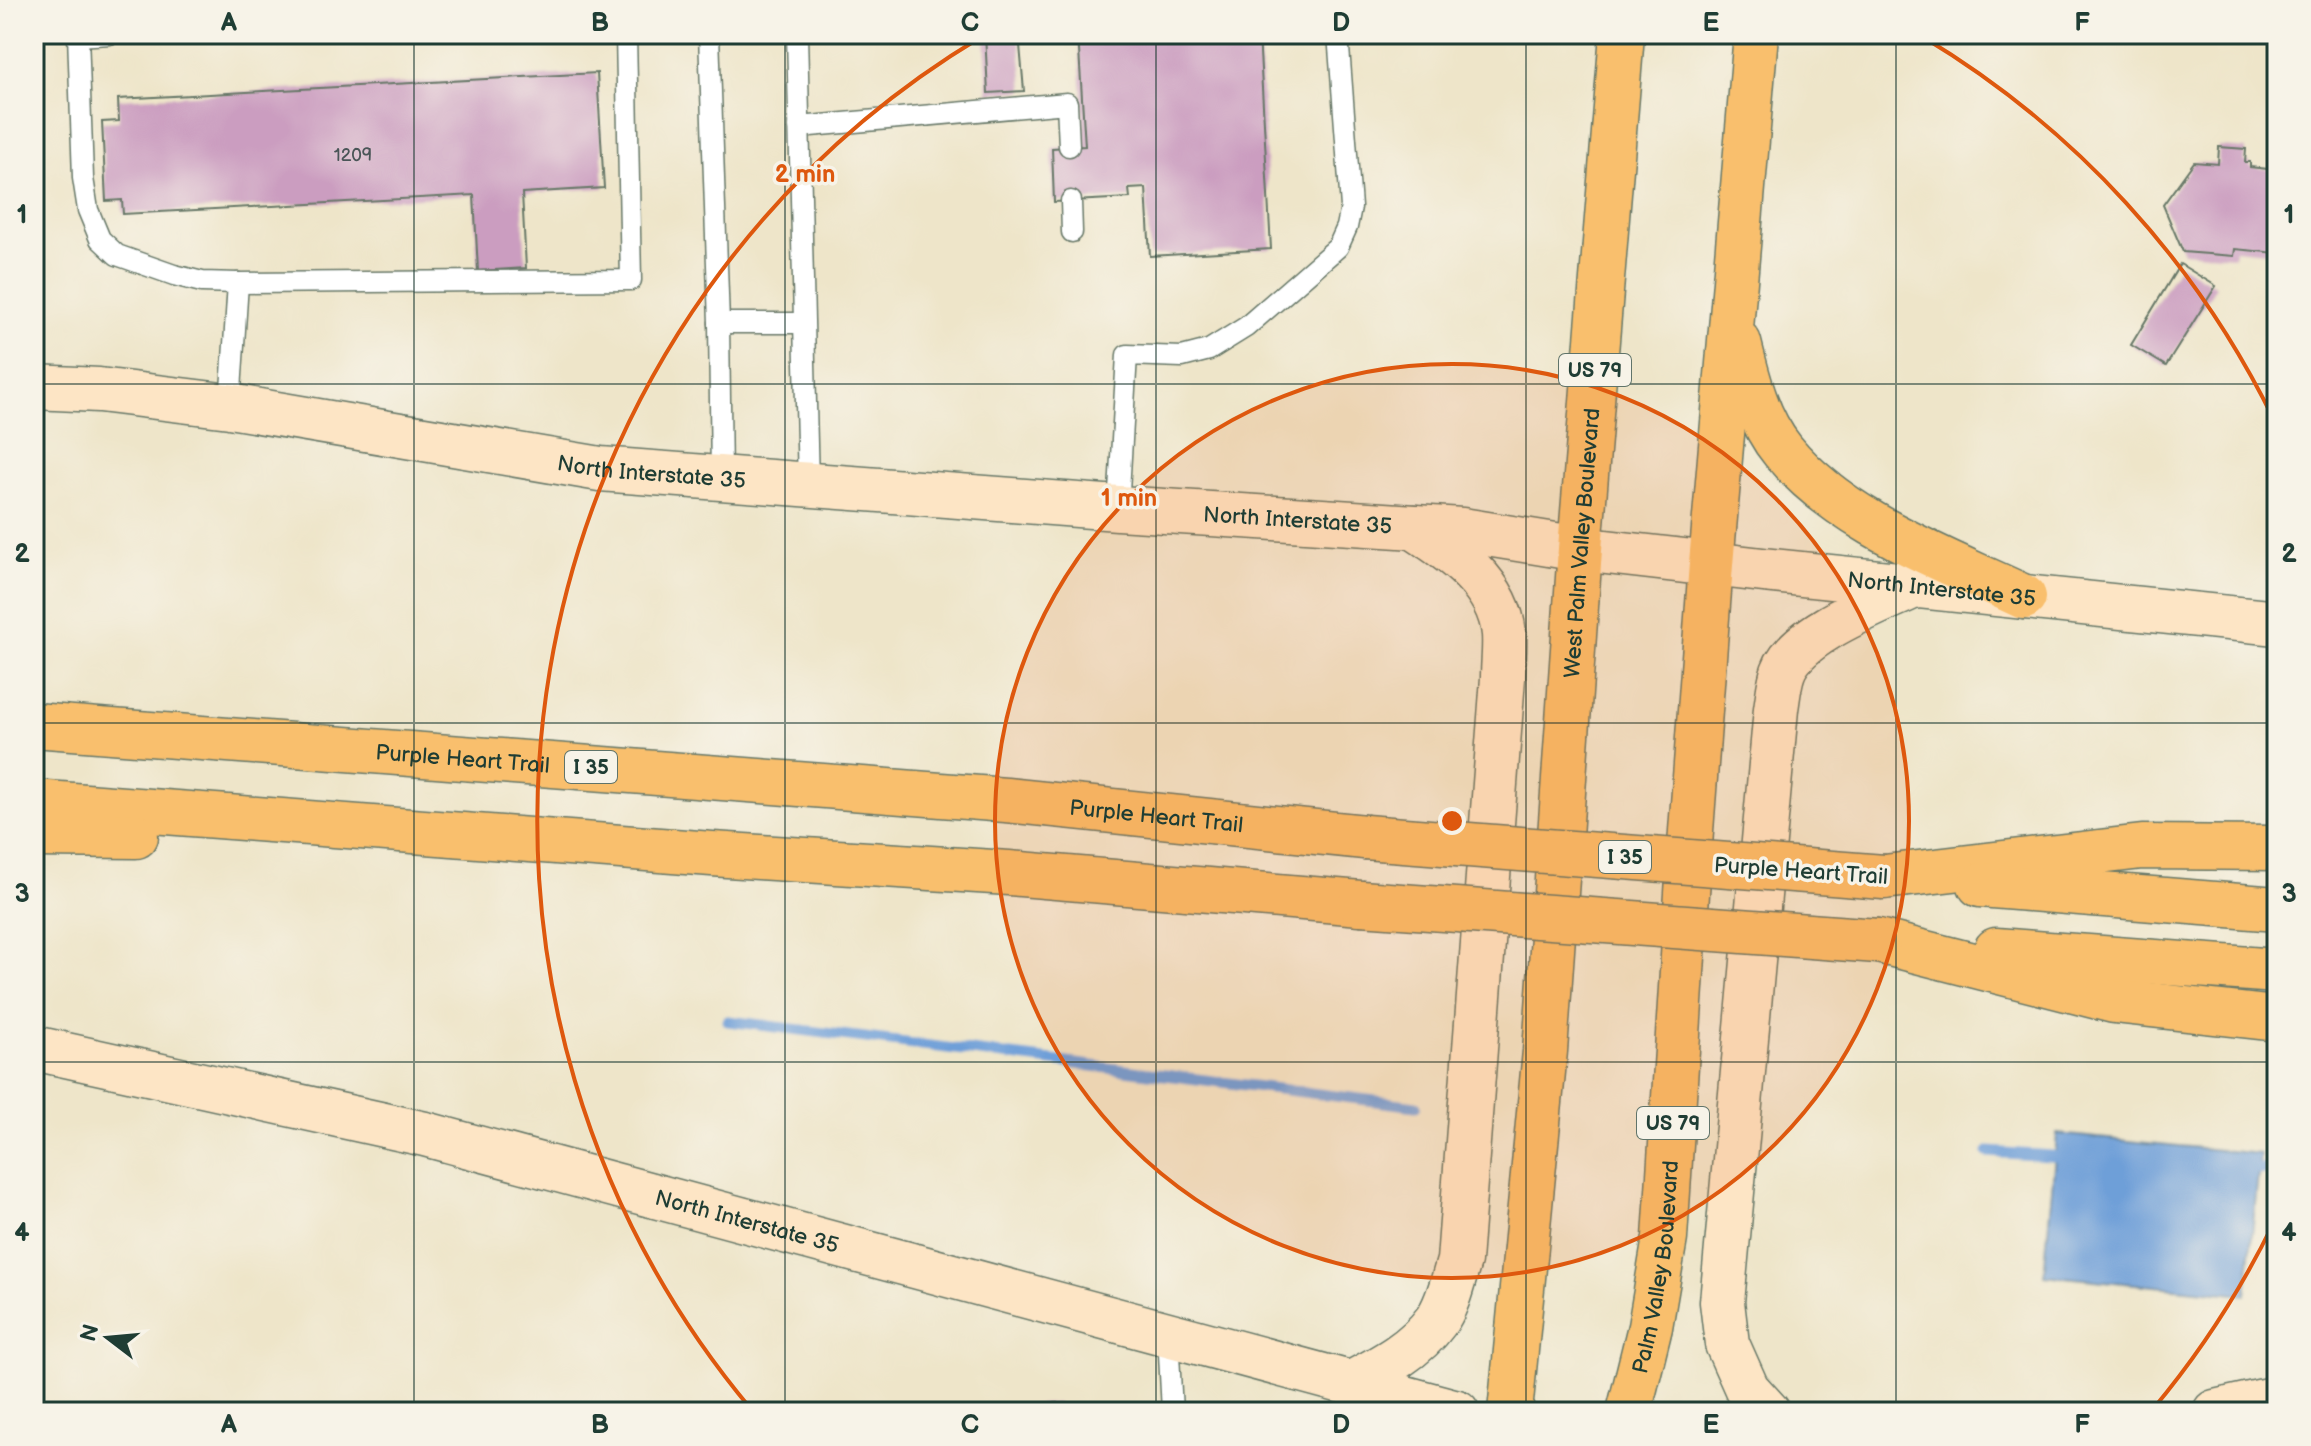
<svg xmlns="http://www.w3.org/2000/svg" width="2311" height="1446" viewBox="0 0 2311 1446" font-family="'Balsamiq Sans',sans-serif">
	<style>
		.water { fill: #6e9fd8; stroke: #466e86; stroke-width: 2 }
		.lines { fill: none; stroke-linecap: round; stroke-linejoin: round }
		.stream { stroke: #6e9fd8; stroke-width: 11 }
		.building { fill: #cb9dc0 }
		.lane-casing { stroke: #677868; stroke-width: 23 }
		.secondary-casing { stroke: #677868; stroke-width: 47 }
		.highway-casing { stroke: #677868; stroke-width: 47 }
		.lane { stroke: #fff; stroke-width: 20 }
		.secondary { stroke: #fde5c5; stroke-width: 44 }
		.highway { stroke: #f9bf6d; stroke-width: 44 }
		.highway-bridge-casing { stroke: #677868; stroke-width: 47; stroke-linecap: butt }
		.highway-bridge { stroke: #f9bf6d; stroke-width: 44 }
		.grid { fill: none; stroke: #1f3d34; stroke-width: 2; stroke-opacity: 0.55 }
		.ring { fill: none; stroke: #de580e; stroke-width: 4 }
		.labels { text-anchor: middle; stroke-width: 7; stroke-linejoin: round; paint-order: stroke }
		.number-label { font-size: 18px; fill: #4a5557 }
		.shield { fill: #f7f3e8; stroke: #60746a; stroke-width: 2 }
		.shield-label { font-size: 20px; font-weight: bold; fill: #1f3d34 }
		.street-label { font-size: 22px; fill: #1f3d34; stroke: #f7f3e8 }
		.centre { fill: #de580e; stroke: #f7f3e8; stroke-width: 4 }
		.ring-label { font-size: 24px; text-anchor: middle; font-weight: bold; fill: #de580e; stroke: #f7f3e8; stroke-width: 7; stroke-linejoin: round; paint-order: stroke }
		.neatline { fill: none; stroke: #1f3d34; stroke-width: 3 }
		.grid-label { font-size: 26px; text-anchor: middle; font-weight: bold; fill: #1f3d34 }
	</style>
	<rect width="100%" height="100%" fill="#f7f3e8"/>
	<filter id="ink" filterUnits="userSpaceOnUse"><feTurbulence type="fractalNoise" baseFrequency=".0125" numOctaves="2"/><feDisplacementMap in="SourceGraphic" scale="16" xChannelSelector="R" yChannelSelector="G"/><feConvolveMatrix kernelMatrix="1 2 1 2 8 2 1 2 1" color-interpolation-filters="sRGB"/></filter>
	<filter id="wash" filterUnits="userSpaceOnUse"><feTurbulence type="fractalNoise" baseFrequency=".006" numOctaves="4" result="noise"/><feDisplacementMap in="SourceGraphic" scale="32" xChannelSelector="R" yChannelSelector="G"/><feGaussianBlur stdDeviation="1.8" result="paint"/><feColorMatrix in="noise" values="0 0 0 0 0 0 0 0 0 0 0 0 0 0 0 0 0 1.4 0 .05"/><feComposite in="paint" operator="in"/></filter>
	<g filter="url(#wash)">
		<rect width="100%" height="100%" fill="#eee5c9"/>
		<!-- water -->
		<polygon class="water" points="2057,1134 2260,1154 2246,1295 2044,1275"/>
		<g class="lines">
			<!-- stream -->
			<g class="stream">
				<polyline points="728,1021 1416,1106"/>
				<polyline points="1988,1152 2068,1157"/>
				<polyline points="2245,1168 2277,1170"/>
			</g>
		</g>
		<g id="blocks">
			<!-- building -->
			<g class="building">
				<polygon points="985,34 1019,34 1024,91 988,93"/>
				<polygon points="1078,34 1259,34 1271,249 1150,256 1146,188 1129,189 1130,198 1054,202 1052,148 1085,146"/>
				<polygon points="597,73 604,188 522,193 526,268 478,271 474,195 123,214 122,200 106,201 102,122 119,121 118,99"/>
				<polygon points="2219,147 2246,149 2245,162 2250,162 2250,167 2277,170 2274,198 2277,199 2277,253 2235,249 2234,256 2183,252 2163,205 2194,162 2218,164"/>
				<polygon points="2180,264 2216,286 2166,366 2131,345"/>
				<polygon points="1058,1403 1058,1412 1004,1412 1004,1407"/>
			</g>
		</g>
	</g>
	<g filter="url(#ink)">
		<use href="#blocks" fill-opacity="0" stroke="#677868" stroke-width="2"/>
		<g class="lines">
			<!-- lane casing -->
			<g class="lane-casing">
				<g id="lane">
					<polyline points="78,34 83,178 88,210 100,239 117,255 174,275 202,282 238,283 230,406"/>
					<polyline points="709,34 719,323 721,478"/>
					<polyline points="797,34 808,485"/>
					<polyline points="77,36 110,34"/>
					<polyline points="799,127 1067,103 1069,146"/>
					<polyline points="1071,201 1072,232"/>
					<polyline points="238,283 631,280 626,34"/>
					<polyline points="719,323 803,323"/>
					<polyline points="1118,508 1127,355 1182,357 1209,350 1246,327 1338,247 1347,227 1351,207 1338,34"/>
					<polyline points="1168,1334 1172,1412"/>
				</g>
			</g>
			<!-- secondary casing -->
			<g class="secondary-casing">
				<g id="secondary">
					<path id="s1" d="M34 387 99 390 230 406 600 469 1118 508 1462 530 1580 549 1763 570 2277 623"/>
					<path id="s2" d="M34 1048 425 1134 1457 1412"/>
					<path d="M1350 1384C1382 1367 1415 1350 1436 1321 1448 1305 1453 1280 1459 1261L1503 678C1503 664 1505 648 1504 634 1499 583 1453 553 1414 527"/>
					<path d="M1768 1412 1747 1389 1727 1344 1722 1302 1776 709C1778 697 1779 683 1783 672 1796 634 1876 604 1912 587"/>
					<polyline points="2215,1412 2277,1398"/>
				</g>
			</g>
			<!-- highway casing -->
			<g class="highway-casing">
				<g id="highway">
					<path d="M1739 343C1748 380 1758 421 1783 451 1841 522 1942 558 2024 597"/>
					<path id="s3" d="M34 725 1006 800 1365 837"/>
					<polyline points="34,802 712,854 1009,873 1361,903"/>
					<polyline points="34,835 136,836"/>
					<polyline points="1884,877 2142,847 2277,848"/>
					<polyline points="1980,885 2277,909"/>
					<polyline points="1878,941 2114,1001 2277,1019"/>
					<polyline points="1996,950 2277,971"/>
					<path id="s4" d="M1510 1412 1545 1051 1580 549 1622 34"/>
					<path id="s5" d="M1629 1412 1650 1327 1665 1238 1691 831 1711 564 1756 34"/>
				</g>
			</g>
			<!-- lane -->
			<use href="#lane" class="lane"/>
			<!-- secondary -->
			<use href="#secondary" class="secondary"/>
			<!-- highway -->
			<use href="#highway" class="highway"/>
			<!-- highway-bridge casing -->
			<g class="highway-bridge-casing">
				<g id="highway-bridge">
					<polyline points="1365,837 1884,877"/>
					<polyline points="1361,903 1878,941"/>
				</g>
			</g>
			<!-- highway-bridge -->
			<use href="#highway-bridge" class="highway-bridge"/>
		</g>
	</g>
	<!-- grid -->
	<path class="grid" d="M414 34V1412M785 34V1412M1156 34V1412M1526 34V1412M1896 34V1412M34 384H2277M34 723H2277M34 1062H2277"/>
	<!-- distance rings -->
	<circle cx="1452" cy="821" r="457" fill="#de580e" fill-opacity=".12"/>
	<g class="ring">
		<circle cx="1452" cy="821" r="457"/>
		<path d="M2274 1222A915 915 0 0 1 2153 1409M751 1409A915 915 0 0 1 981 37M1923 37A915 915 0 0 1 2274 420"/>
	</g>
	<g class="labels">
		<!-- number labels -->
		<g class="number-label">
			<text x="353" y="161">1209</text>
		</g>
		<!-- shield labels -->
		<g class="shield">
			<rect x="1559" y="354" width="72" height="32" rx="6"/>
			<rect x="565" y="751" width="52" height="32" rx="6"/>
			<rect x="1599" y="841" width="52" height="32" rx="6"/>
			<rect x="1637" y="1107" width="72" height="32" rx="6"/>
		</g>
		<g class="shield-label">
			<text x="1595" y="377">US 79</text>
			<text x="591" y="774">I 35</text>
			<text x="1625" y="864">I 35</text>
			<text x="1673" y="1130">US 79</text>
		</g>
		<!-- street labels -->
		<g class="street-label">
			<text dy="8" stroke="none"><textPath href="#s1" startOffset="624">North Interstate 35</textPath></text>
			<text dy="8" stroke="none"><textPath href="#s1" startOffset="1272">North Interstate 35</textPath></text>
			<text dy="8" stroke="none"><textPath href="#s4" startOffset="872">West Palm Valley Boulevard</textPath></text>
			<text dy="8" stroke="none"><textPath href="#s1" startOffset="1920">North Interstate 35</textPath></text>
			<text dy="8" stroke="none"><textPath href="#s3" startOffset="430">Purple Heart Trail</textPath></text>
			<text dy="8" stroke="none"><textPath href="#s3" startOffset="1126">Purple Heart Trail</textPath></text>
			<text transform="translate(1801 870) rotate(4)" y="8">Purple Heart Trail</text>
			<text dy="8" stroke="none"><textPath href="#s2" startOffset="734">North Interstate 35</textPath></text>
			<text dy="8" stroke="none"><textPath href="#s5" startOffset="148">Palm Valley Boulevard</textPath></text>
		</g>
	</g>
	<circle cx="1452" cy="821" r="12" class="centre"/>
	<g class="ring-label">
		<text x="805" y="182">2 min</text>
		<text x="1129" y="506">1 min</text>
	</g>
	<!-- margin -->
	<rect width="2311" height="1446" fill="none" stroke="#f7f3e8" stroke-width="88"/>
	<!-- north arrow -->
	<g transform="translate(108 1338) rotate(286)" stroke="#f7f3e8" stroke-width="6" paint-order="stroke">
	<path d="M0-6L14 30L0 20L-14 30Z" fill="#1f3d34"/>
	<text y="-12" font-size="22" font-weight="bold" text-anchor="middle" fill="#1f3d34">N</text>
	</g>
	<rect x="44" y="44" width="2223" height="1358" class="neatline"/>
	<g class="grid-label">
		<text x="229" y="31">A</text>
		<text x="600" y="31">B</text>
		<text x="970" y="31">C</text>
		<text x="1341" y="31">D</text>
		<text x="1711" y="31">E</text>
		<text x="2082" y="31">F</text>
		<text x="22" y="223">1</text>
		<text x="2289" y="223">1</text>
		<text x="22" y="562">2</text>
		<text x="2289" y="562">2</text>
		<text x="22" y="902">3</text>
		<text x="2289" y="902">3</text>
		<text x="22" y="1241">4</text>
		<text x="2289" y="1241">4</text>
		<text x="229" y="1433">A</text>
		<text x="600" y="1433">B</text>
		<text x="970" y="1433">C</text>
		<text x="1341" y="1433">D</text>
		<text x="1711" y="1433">E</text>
		<text x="2082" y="1433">F</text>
	</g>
</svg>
